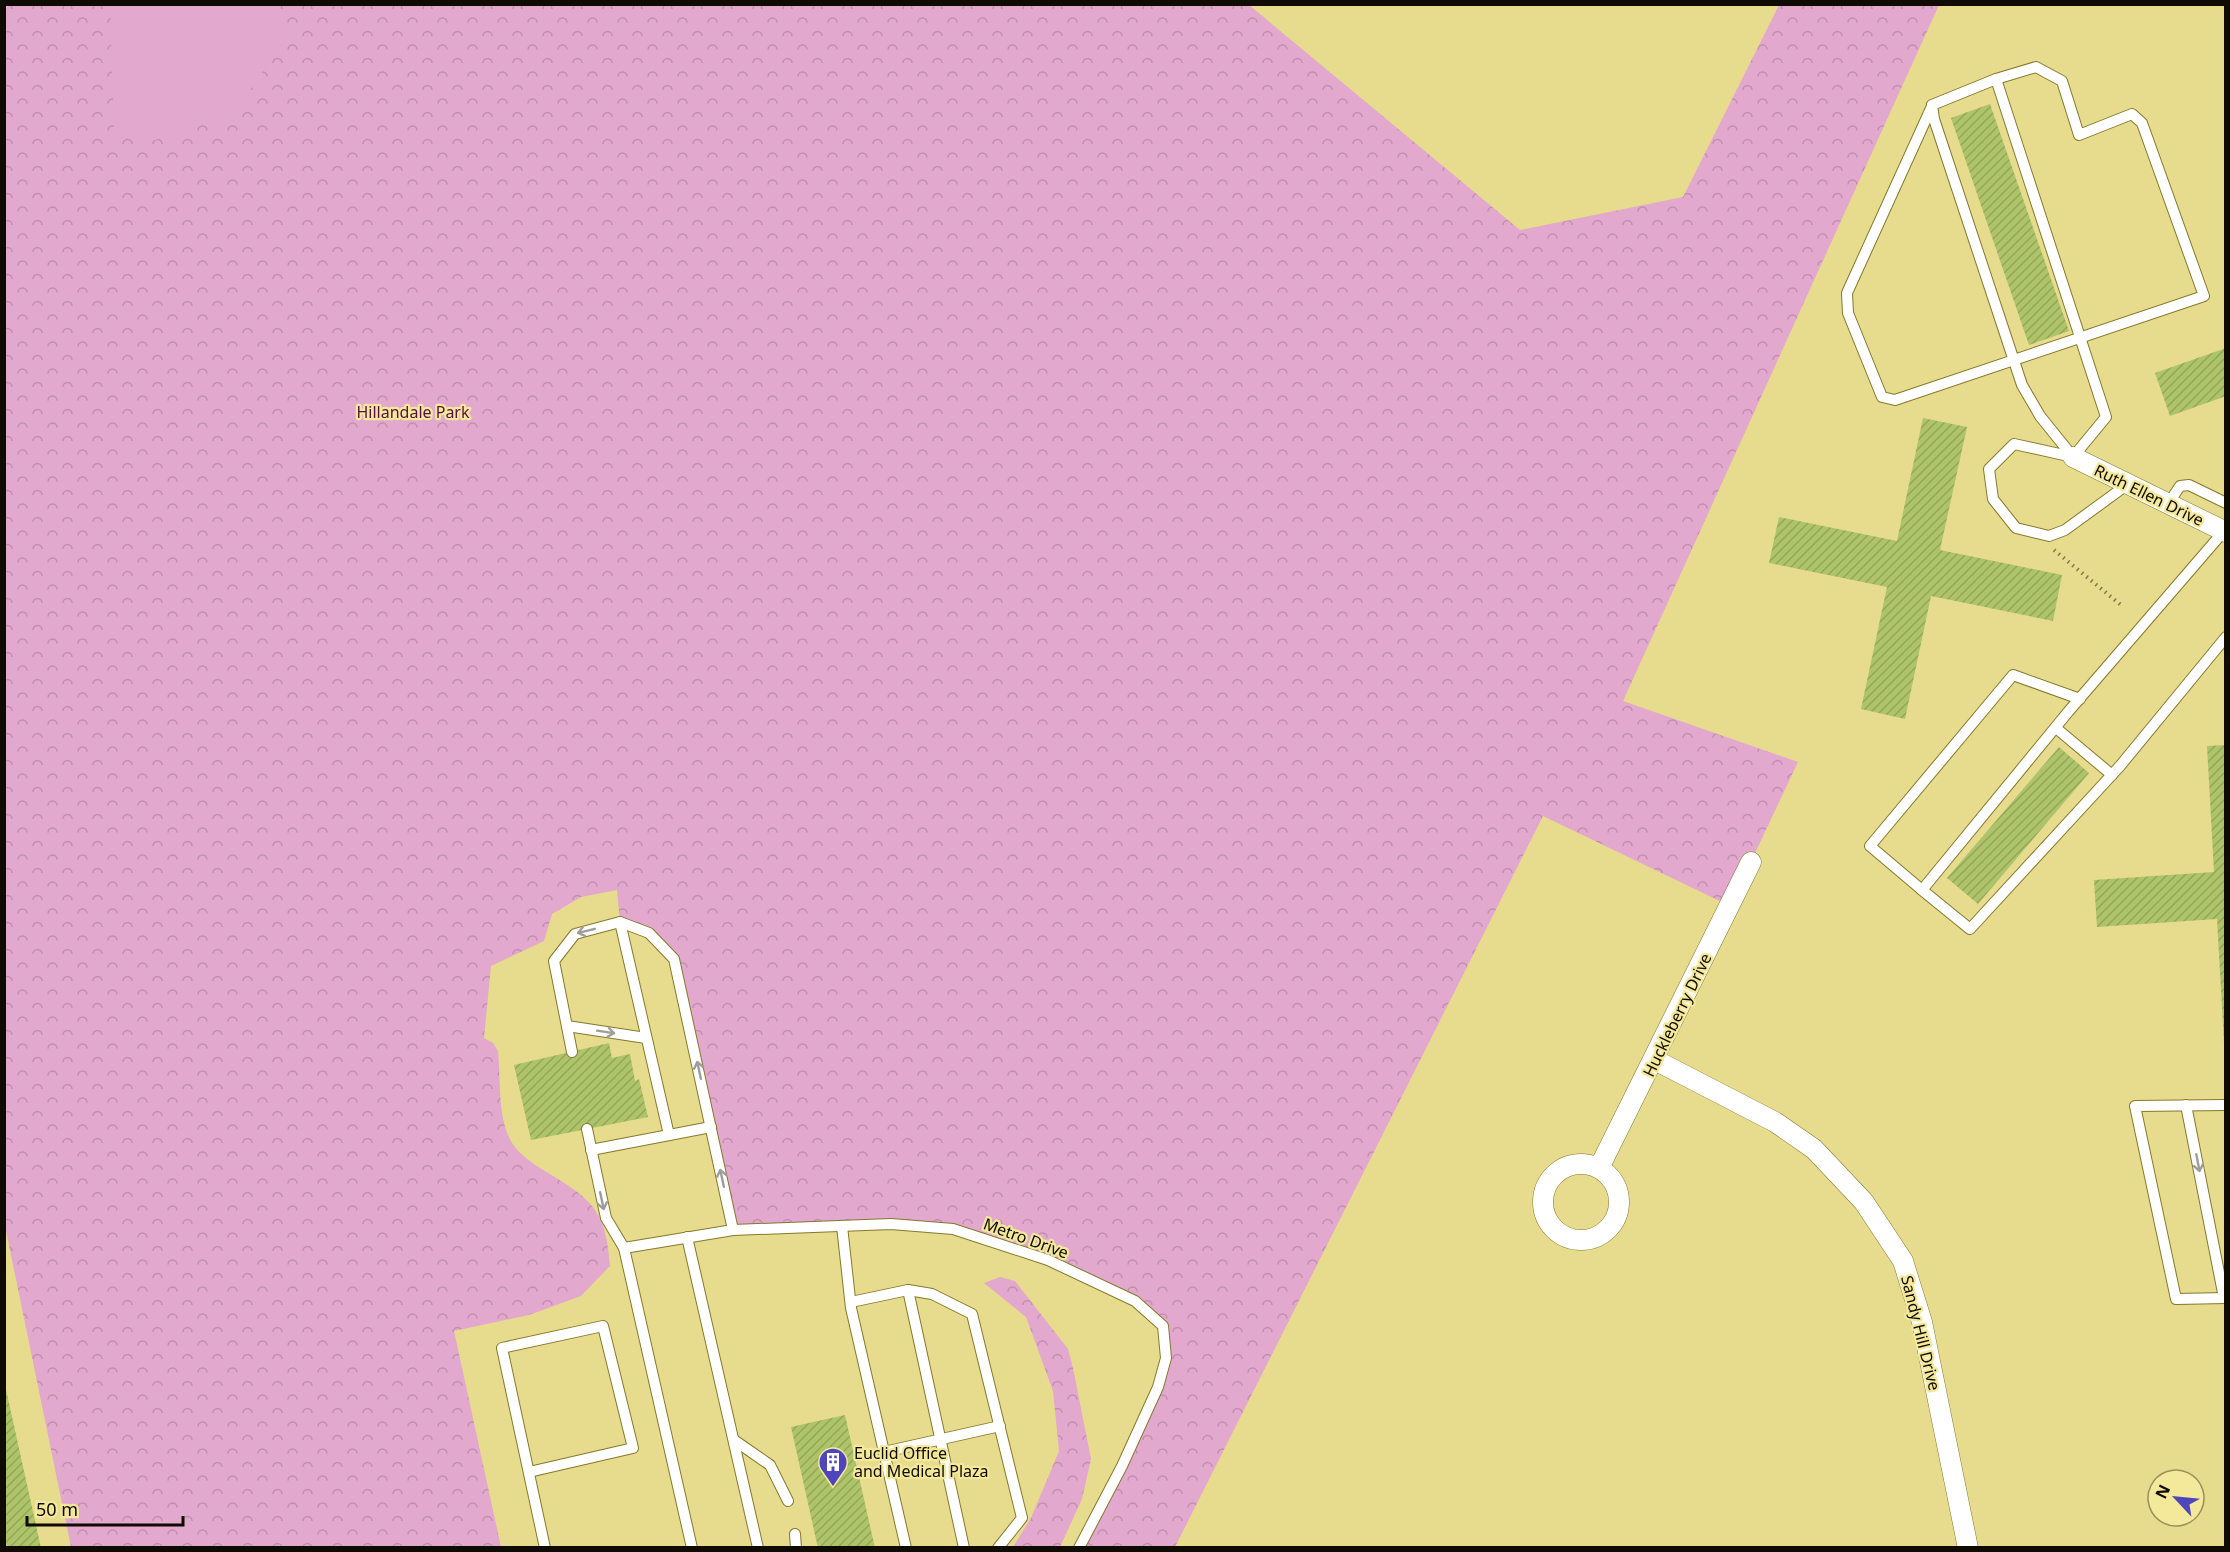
<svg xmlns="http://www.w3.org/2000/svg" width="2230" height="1552" viewBox="0 0 2230 1552" font-family="'Noto Sans',sans-serif">
	<style>
		.forest { fill: url(#forest-crowns) }
		.garden { fill: #e2a8cd }
		.building { fill: url(#building-hatch) }
		.lines { fill: none; stroke-linecap: round; stroke-linejoin: round }
		.lane-casing { stroke: #85792a; stroke-width: 12 }
		.street-casing { stroke: #85792a; stroke-width: 21 }
		.path { stroke: #827a4b; stroke-width: 4; stroke-dasharray: 1.5 4.5; stroke-linecap: butt }
		.lane { stroke: #fff; stroke-width: 10 }
		.street { stroke: #fff; stroke-width: 20 }
		.oneway { stroke: #9f9d99 }
		.labels { text-anchor: middle; stroke-width: 4.5; stroke-linejoin: round; paint-order: stroke }
		.park-label { font-size: 16px; fill: #560e44; stroke: #f4e89a }
		.street-label { font-size: 16px; fill: #0f0b00; stroke: #f4e89a }
		.poi-label { font-size: 16px; fill: #0f0b00; stroke: #f4e89a; text-anchor: start }
	</style>
	<defs>
		<pattern id="forest-crowns" width="20" height="18" patternUnits="userSpaceOnUse" patternTransform="scale(1.5)"><rect width="20" height="18" fill="#e2a8cd"/><path d="M2 6a3 3 0 1 1 6 0M12 15a3 3 0 1 1 6 0" fill="none" stroke="#c18fae"/></pattern>
		<pattern id="building-hatch" width="6" height="6" patternUnits="userSpaceOnUse" patternTransform="scale(1.5)"><rect width="6" height="6" fill="#adc469"/><path d="M-1 1l2-2M0 6l6-6M5 7l2-2" fill="none" stroke="#94a759"/></pattern>
	</defs>
	<rect width="100%" height="100%" fill="#e7db8d"/>
	<!-- forest -->
	<g class="forest">
		<path d="M4 5H1249L1520 230 1683 197 1779 5H1939L1623 701 1798 762 1730 906 1543 816 1175 1547H1079L1166 1358 1163 1326 1135 1301 1048 1260 953 1229 733 1230 674 959 649 933 620 922 617 890 581 897 552 914 544 941 491 966 484 1038 493 1043 498 1051C501 1079 497 1118 512 1143 519 1154 532 1163 543 1170 590 1198 606 1208 610 1266L581 1296 529 1315 454 1331 501 1547H71L4 1221Z"/>
		<polygon points="1000,1277 1015,1281 1068,1349 1073,1368 1091,1459 1082,1499 1060,1547 1013,1547 1031,1518 1059,1451 1053,1391 1026,1317 984,1283"/>
	</g>
	<!-- garden -->
	<polygon class="garden" points="110,5 279,5 287,37 233,114 152,141 114,136"/>
	<!-- building -->
	<g class="building">
		<polygon points="1990,104 2069,331 2029,345 1951,118"/>
		<polygon points="2226,348 2226,396 2170,416 2155,373"/>
		<polygon points="1923,418 1967,427 1940,550 2062,575 2053,621 1931,596 1905,719 1861,709 1887,587 1769,563 1779,517 1897,541"/>
		<polygon points="2226,745 2226,1043 2224,1043 2217,919 2097,927 2094,880 2214,872 2207,746"/>
		<polygon points="2059,747 2089,773 1978,904 1947,878"/>
		<polygon points="609,1043 612,1058 630,1054 635,1081 639,1079 648,1117 531,1140 514,1065"/>
		<polygon points="4,1385 5,1385 41,1548 4,1548"/>
		<polygon points="845,1415 875,1548 818,1548 791,1427"/>
	</g>
	<g class="lines">
		<!-- lane casing -->
		<g class="lane-casing">
			<g id="lane">
				<polyline points="1932,106 1847,293 1848,313 1882,397 1895,400 2204,296 2142,123 2132,114 2079,135 2062,81 2036,67 1996,79"/>
				<polyline points="2073,457 2106,417 1996,79 1932,105 1934,119 2022,385 2040,416 2073,457 2014,444 1989,469 1993,499 2016,528 2049,536 2065,530 2128,484"/>
				<polyline points="2168,504 2180,486 2189,485 2226,503"/>
				<polyline points="2224,531 2068,712 1922,890 1970,929 2120,766 2226,637"/>
				<polyline points="2056,728 2112,775"/>
				<polyline points="1922,890 1870,846 2013,675 2080,699"/>
				<polyline points="620,922 669,1135"/>
				<polyline points="567,1026 646,1038"/>
				<polyline points="572,1052 554,961 575,934 620,922 649,933 674,959 733,1230"/>
				<polyline points="2186,1105 2224,1298"/>
				<polyline points="2226,1105 2135,1106 2176,1299 2226,1298"/>
				<polyline points="587,1129 606,1218 624,1248 692,1548"/>
				<polyline points="591,1150 711,1127"/>
				<polyline points="842,1226 851,1308 906,1548"/>
				<polyline points="687,1237 758,1548"/>
				<polyline points="624,1248 733,1230 891,1224 953,1229 1048,1260 1135,1301 1163,1326 1166,1358 1158,1387 1122,1466 1079,1548"/>
				<polyline points="908,1290 964,1548"/>
				<polyline points="851,1302 908,1290 932,1294 972,1314 1022,1518 998,1548"/>
				<polyline points="734,1440 770,1465 788,1501"/>
				<polyline points="884,1452 1000,1426"/>
				<polyline points="529,1472 633,1448 603,1326 502,1348 545,1548"/>
				<polyline points="795,1534 796,1548"/>
			</g>
		</g>
		<!-- street casing -->
		<g class="street-casing">
			<g id="street">
				<polyline points="2073,457 2226,532"/>
				<polyline points="1655,1060 1775,1122 1814,1149 1864,1202 1903,1261 1922,1322 1968,1548"/>
				<circle cx="1581" cy="1202" r="38"/>
				<polyline points="1600,1166 1751,862"/>
			</g>
		</g>
		<!-- path -->
		<polyline class="path" points="2054,550 2121,605"/>
		<!-- lane -->
		<use href="#lane" class="lane"/>
		<!-- street -->
		<use href="#street" class="street"/>
	</g>
	<!-- one-way arrows -->
	<defs><path id="oneway-shaft" d="M-6 0H5M1.5-3L5.5 0L1.5 3" fill="none" stroke-width="1.6" stroke-linecap="round" stroke-linejoin="round" transform="scale(1.5)"/></defs>
	<g class="oneway">
		<use href="#oneway-shaft" transform="translate(586 931) rotate(166)"/>
		<use href="#oneway-shaft" transform="translate(606 1032) rotate(9)"/>
		<use href="#oneway-shaft" transform="translate(699 1070) rotate(-102)"/>
		<use href="#oneway-shaft" transform="translate(2198 1163) rotate(79)"/>
		<use href="#oneway-shaft" transform="translate(722 1178) rotate(-102)"/>
		<use href="#oneway-shaft" transform="translate(602 1201) rotate(78)"/>
	</g>
	<!-- icons -->
	<defs>
		<g id="building-pin" transform="scale(1.5)"><path d="M0 17L-7.5 6A9.5 9.5 0 1 1 7.5 6Z" fill="#4f46bd" stroke="#f4e89a"/><path d="M-4-6H4V6H1V3H-1V6H-4ZM-2.5-4.3h1.7v1.8h-1.7ZM.8-4.3h1.7v1.8H.8ZM-2.5-1h1.7V.8h-1.7ZM.8-1h1.7V.8H.8Z" fill="#fff"/></g>
	</defs>
	<g fill-rule="evenodd">
		<use href="#building-pin" x="833" y="1462"/>
	</g>
	<g class="labels">
		<!-- park labels -->
		<g class="park-label">
			<text x="413" y="418">Hillandale Park</text>
		</g>
		<!-- street labels -->
		<g class="street-label">
			<text transform="translate(2149 495) rotate(26)" y="6">Ruth Ellen Drive</text>
			<text transform="translate(1677 1015) rotate(-64)" y="6">Huckleberry Drive</text>
			<text transform="translate(1026 1238) rotate(20)" y="6">Metro Drive</text>
			<text transform="translate(1921 1333) rotate(76)" y="6">Sandy Hill Drive</text>
		</g>
		<!-- poi labels -->
		<g class="poi-label">
			<text x="854" y="1459">Euclid Office<tspan x="854" dy="18">and Medical Plaza</tspan></text>
		</g>
	</g>
	<!-- border -->
	<rect width="2230" height="1552" fill="none" stroke="#0f0b00" stroke-width="12"/>
	<!-- north arrow -->
	<g transform="translate(2176 1498) rotate(296)"><circle r="28" fill="#f4e89a" stroke="#98905c" stroke-width="1.5"/>
	<path d="M0-4.5L10 22L0 15L-10 22Z" fill="#4f46bd"/>
	<text y="-9" font-size="16" font-weight="bold" text-anchor="middle" fill="#0f0b00">N</text>
	</g>
	<!-- scale -->
	<path d="M27 1516v9h156v-9" fill="none" stroke="#0f0b00" stroke-width="3"/>
	<text x="36" y="1516" font-size="18" fill="#0f0b00" stroke="#f4e89a" stroke-width="4.5" paint-order="stroke">50 m</text>
</svg>
